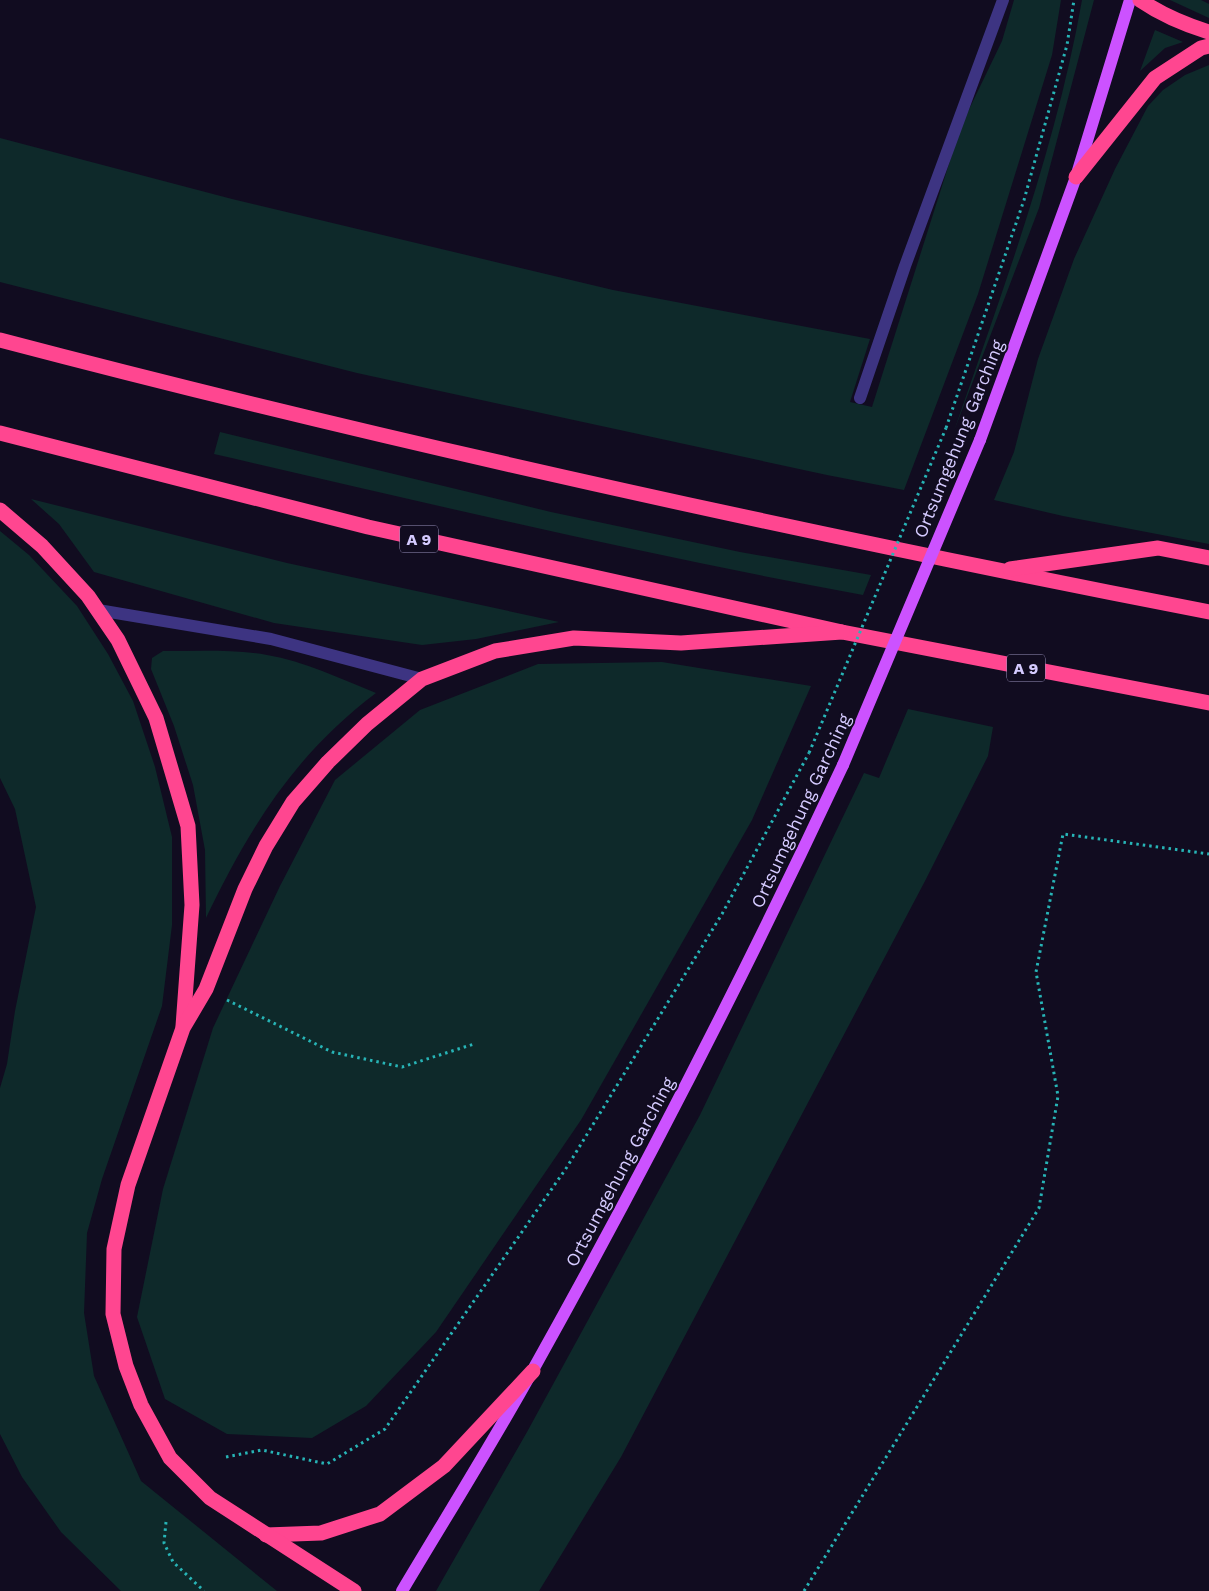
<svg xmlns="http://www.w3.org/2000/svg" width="1209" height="1591" viewBox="0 0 1209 1591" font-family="'Work Sans',sans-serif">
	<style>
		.green { fill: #0e292a }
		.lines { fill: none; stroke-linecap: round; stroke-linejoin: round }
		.path { stroke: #27b4b6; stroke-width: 3; stroke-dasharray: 2.5 4; stroke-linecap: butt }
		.minor { stroke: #3d3482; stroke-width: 12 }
		.major { stroke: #cc52ff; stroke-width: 12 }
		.highway { stroke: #ff4690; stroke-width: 15 }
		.path-bridge { stroke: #27b4b6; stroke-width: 3; stroke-dasharray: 2.5 4; stroke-linecap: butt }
		.major-bridge { stroke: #cc52ff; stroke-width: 12 }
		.labels { text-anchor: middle; stroke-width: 4; stroke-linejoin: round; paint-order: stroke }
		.shield { fill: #110c20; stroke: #9a92bc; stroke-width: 1 }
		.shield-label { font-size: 16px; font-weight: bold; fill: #d5cbff }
		.street-label { font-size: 18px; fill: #d5cbff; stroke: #110c20 }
	</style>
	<rect width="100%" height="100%" fill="#110c20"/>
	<!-- green -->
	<g class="green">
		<polygon points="1014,0 1061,0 1052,55 978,294 904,490 827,475 357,373 0,282 0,138 232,199 613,290 870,339 850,402 872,407 961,126 1002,41"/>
		<path d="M1082 0H1094L1039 208 954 431C1003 289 1056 148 1082 0Z"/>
		<polygon points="1170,0 1201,0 1209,4 1209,18"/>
		<polygon points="1155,30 1183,42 1165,48 1140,71"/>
		<polygon points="1209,65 1209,544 1063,516 994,500 1014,452 1038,359 1074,259 1115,169 1148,106 1163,90 1185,75"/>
		<path d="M220 432 551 512 740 552 871 575 863 595C645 555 430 504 214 454Z"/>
		<polygon points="31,499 287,563 559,622 476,639 422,645 274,623 94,572 59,524"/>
		<polygon points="0,531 29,555 77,606 108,654 133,701 155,767 172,837 172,925 162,1006 102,1179 87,1233 84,1313 94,1376 141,1481 277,1591 121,1591 61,1532 22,1477 0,1434 0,1088 7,1064 15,1011 36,907 15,809 0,778"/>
		<path d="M163 651C198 651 233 649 267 655 304 661 341 679 376 693 295 754 249 828 206 918L205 850 193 785 174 726 151 669 152 658Z"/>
		<polygon points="662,662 811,686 752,820 581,1120 436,1332 366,1406 312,1438 227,1434 165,1399 137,1317 163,1189 213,1028 280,886 335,780 420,710 538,664"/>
		<polygon points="908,709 993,727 988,756 925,881 621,1457 539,1591 436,1591 527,1432 700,1115 864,773 879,778"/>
	</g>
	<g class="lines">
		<!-- path -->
		<g class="path">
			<polyline points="946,428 1024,200 1067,45 1074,0"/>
			<polyline points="227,1000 332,1052 402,1067 474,1044"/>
			<polyline points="226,1457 262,1450 327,1464 385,1429 567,1167 722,914 809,753"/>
			<polyline points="166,1522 164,1543 173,1562 204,1591"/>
			<polyline points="804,1591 1039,1208 1058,1096 1036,972 1063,834 1209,854"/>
		</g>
		<!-- minor -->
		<g class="minor">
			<polyline points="860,398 905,266 1003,0"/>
			<polyline points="98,610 271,639 422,679"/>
		</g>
		<!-- major -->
		<g class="major">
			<polyline points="980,440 1076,177 1130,0"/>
			<path d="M402 1591C446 1517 492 1444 534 1368 644 1171 747 970 843 765"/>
		</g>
		<!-- highway -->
		<g class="highway">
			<path d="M1140 0C1162 15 1183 24 1209 32"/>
			<polyline points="1076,177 1155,78 1201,48 1209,46"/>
			<path d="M0 340C399 445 804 533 1209 612"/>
			<polyline points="0,433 368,527 842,632 1209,703"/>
			<polyline points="0,510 42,546 88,596 118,640 156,718 188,826 192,905 183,1026"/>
			<polyline points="1010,569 1158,548 1209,558"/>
			<polyline points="266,1535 321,1533 380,1514 444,1466 533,1371"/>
			<polyline points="354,1591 210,1498 170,1458 141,1405 126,1366 113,1314 114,1249 128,1185 183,1028 206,989 245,889 266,846 293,802 328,762 367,724 422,679 495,651 574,638 681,643 842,632"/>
		</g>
		<!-- path-bridge -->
		<polyline class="path-bridge" points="809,753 946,428"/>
		<!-- major-bridge -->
		<polyline class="major-bridge" points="843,765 980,440"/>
	</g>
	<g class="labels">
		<!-- shield labels -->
		<g class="shield">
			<rect x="400" y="525.5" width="38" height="27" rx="4"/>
			<rect x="1007" y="654.5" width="38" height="27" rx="4"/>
		</g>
		<g class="shield-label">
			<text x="419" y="545">A 9</text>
			<text x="1026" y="674">A 9</text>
		</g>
		<!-- street labels -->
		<g class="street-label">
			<text transform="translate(959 439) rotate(-68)" y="6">Ortsumgehung Garching</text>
			<text transform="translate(801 811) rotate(-65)" y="6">Ortsumgehung Garching</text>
			<text transform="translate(620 1172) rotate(-62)" y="6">Ortsumgehung Garching</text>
		</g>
	</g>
</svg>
